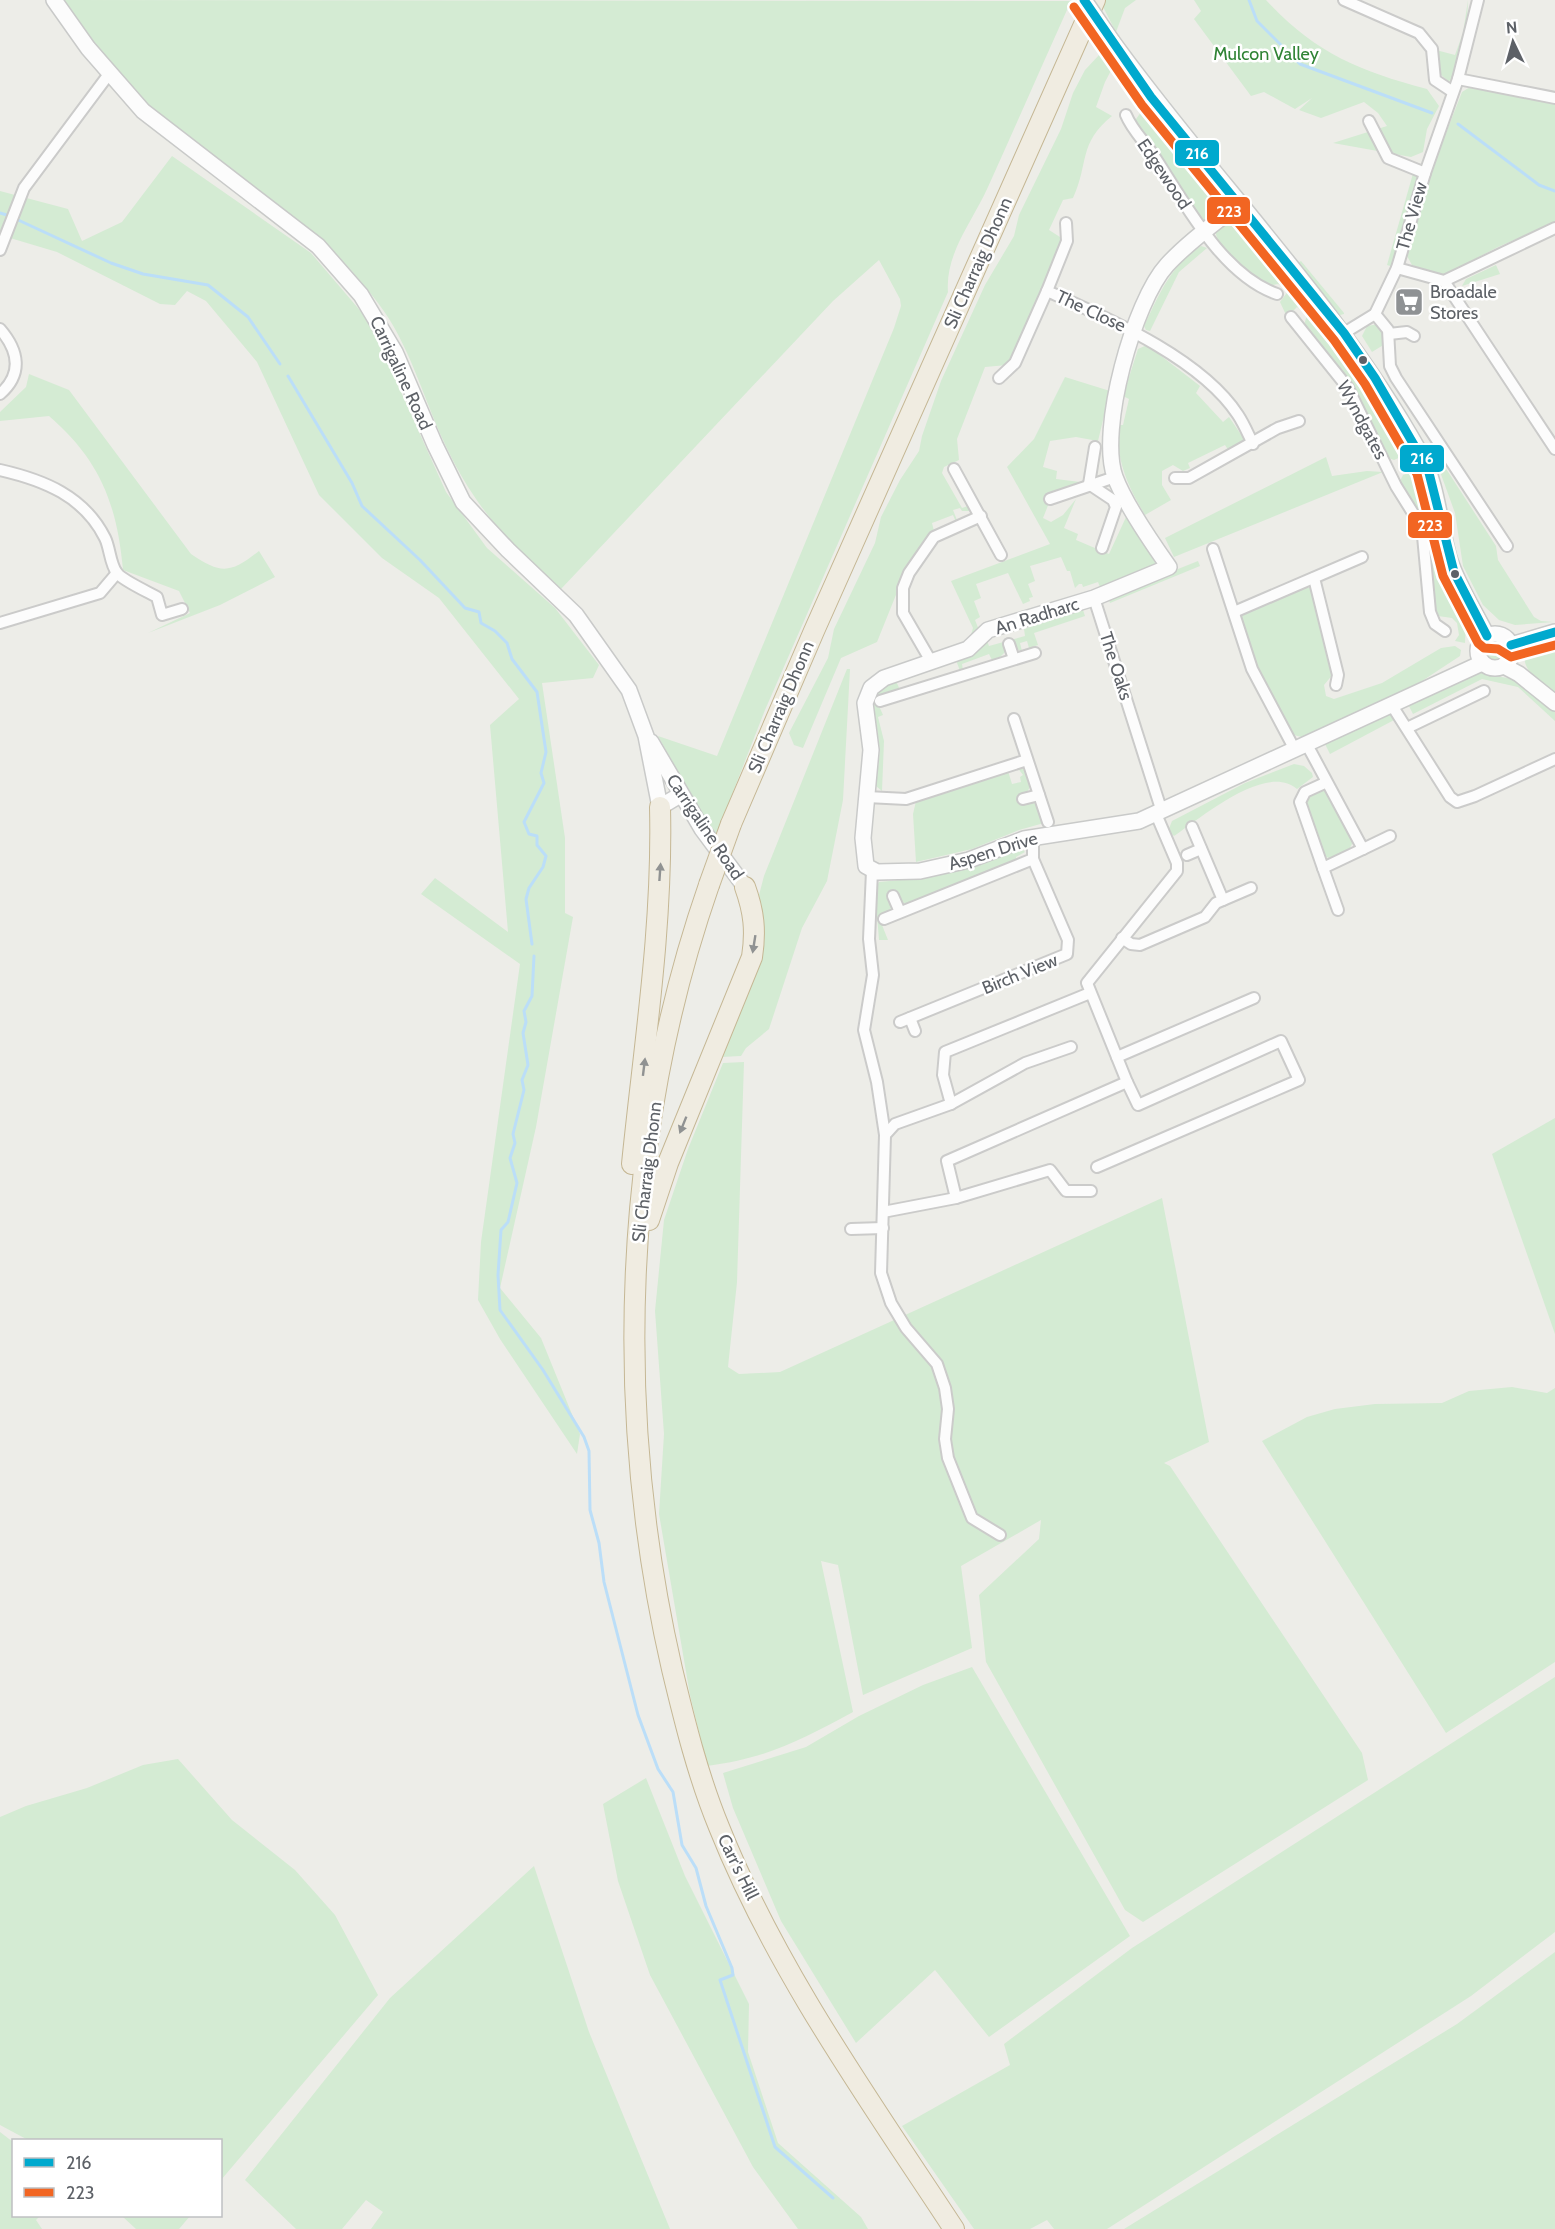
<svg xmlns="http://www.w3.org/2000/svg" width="1555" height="2229" viewBox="0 0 1555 2229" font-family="Cabin,sans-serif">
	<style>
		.green { fill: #d4ebd3 }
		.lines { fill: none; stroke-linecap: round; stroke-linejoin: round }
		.stream { stroke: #bbdef8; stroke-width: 3 }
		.street-casing { stroke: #cbcbca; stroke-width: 14 }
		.secondary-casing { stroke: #c9cac9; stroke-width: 18 }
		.highway-casing { stroke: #c5b794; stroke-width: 22 }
		.street { stroke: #fcfcfc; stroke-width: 10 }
		.secondary { stroke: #fcfcfc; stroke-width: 15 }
		.highway { stroke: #f0ece1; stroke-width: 20 }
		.secondary-bridge-casing { stroke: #c9cac9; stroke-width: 18; stroke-linecap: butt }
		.highway-bridge-casing { stroke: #c5b794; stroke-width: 22; stroke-linecap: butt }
		.secondary-bridge { stroke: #fcfcfc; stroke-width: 15 }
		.highway-bridge { stroke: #f0ece1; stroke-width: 20 }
		.bus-1-casing { stroke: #fff; stroke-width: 14 }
		.bus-2-casing { stroke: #fff; stroke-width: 14 }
		.bus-1 { stroke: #00a9ce; stroke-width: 9 }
		.bus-2 { stroke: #f26522; stroke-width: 9 }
		.oneway { fill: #909292 }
		.bus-dot { fill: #5d6167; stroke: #fff; stroke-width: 2 }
		.labels { text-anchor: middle; stroke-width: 5; stroke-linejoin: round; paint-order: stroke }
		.park-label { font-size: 18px; fill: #2f8334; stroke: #fff }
		.street-label { font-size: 18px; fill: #5d6167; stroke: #fff }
		.poi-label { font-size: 18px; fill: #5d6167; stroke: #fff; text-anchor: start }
		.line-badge { stroke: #fff; stroke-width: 2 }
		.badge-label { font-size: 16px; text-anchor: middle; font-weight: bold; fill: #fff }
	</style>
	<rect width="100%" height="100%" fill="#edede8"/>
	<!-- green -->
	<g class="green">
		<path d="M64 0 1071 1C1043 63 1016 125 988 187 973 221 945 253 948 292L765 710 715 838 658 736 717 756 894 328 901 306 900 299 879 260 833 301 561 589C508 542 475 509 444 442 423 397 409 343 378 303 364 285 347 264 330 249 282 205 226 172 176 130 131 93 97 48 64 0Z"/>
		<polygon points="1102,0 1136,0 1125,8 1116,32 1101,3"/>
		<path d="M1194 0H1266C1315 53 1359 71 1427 89L1439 106 1427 129 1423 152 1411 157 1333 143 1387 126 1378 113 1364 102 1321 118 1299 110 1312 98 1295 109 1264 92 1251 96 1194 19 1201 11Z"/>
		<polygon points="1468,0 1467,24 1453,80 1448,81 1439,73 1436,50 1455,55 1463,33"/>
		<path d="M1107 51 1116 61 1105 82 1096 107 1112 116C1078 143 1089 164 1073 198L1063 200 1049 230 1060 237 1062 242 1014 360 1007 365 985 367 957 439 959 460 944 467 942 473 962 508 968 506 970 511H962L960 508 953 510 957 520 968 516 956 522 953 515 932 523 934 531 906 570 877 642 841 658 803 748 794 745 789 733 828 658 834 629 875 543 881 517 900 480 919 451 922 436 941 381 985 285 1014 236 1019 215 1061 129 1073 93 1085 70 1100 54Z"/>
		<polygon points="1470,87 1555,103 1555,222 1498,247 1446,274 1439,275 1412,265 1407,256 1430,174 1462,92"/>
		<polygon points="1142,94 1227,200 1227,205 1209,223 1200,218 1158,158 1148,138 1134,122 1141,112 1131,101"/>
		<polygon points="172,156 311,253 369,321 446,492 487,548 555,608 599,665 593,678 542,683 565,838 565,913 573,917 536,1127 500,1288 541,1338 580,1434 577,1454 500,1339 478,1300 481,1242 520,964 421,894 435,878 508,932 490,725 519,699 439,598 382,558 319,495 257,362 206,301 187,291 175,305 160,304 57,252 0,235 0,191 68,209 82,241 122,222"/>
		<polygon points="1414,170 1425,173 1397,268 1387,265"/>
		<path d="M1238 210 1278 256 1302 295 1353 363 1406 448 1403 456 1394 460 1386 457C1367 403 1337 370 1304 325L1307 315 1297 307 1287 317 1280 302 1289 290 1278 284 1267 286C1248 272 1218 255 1215 229Z"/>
		<path d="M1201 246 1207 248 1179 272 1150 331 1146 330 1144 326C1159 295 1170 266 1201 246Z"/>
		<polygon points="1301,261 1344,313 1344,314 1340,315 1298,263"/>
		<polygon points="1496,265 1500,274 1462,286 1466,279"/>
		<polygon points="1379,324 1383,327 1385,344 1372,352 1362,336 1367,326"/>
		<path d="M1147 345 1200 386 1196 393 1223 422 1229 417 1244 439 1242 444 1229 451 1225 445 1188 463 1190 468 1183 471 1173 465 1162 471V485L1171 500 1145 515C1127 485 1117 461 1117 425H1123L1129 399 1123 396 1138 349Z"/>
		<path d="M29 374 69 390 191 554C222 575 231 573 259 551L275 577 220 605 148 633 190 613 179 591 123 570C117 504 100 460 49 416L0 421V412L26 387Z"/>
		<polygon points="1065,377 1110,391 1098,441 1076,437 1050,441 1043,467 1057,471 1056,479 1080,482 1053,493 1043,518 1051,522 1063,515 1076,499 1064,528 1078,534 1076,540 1109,554 1127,515 1156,564 1100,587 1098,582 1083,587 1082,584 1079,584 1075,588 1070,571 1067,571 1061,557 1030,566 1035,581 1028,584 1033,597 1029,598 1030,601 1023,604 1008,573 976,584 981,598 974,601 980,617 975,620 979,630 970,638 973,628 951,581 1050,544 1007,467 1034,439"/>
		<polygon points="1430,444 1496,546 1498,560 1534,617 1541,621 1553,622 1515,625 1499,620 1483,605 1463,566 1455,513"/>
		<polygon points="1326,457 1332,476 1367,471 1383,472 1174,557 1165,538"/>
		<polygon points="1412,472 1429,514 1442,562 1466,622 1465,643 1455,641 1459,635 1457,623 1452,618 1438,616 1435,611 1428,531 1416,506 1399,483 1403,475"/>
		<polygon points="1198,561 1200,566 1110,603 1108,597"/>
		<polygon points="1305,587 1314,589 1334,673 1324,685 1326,696 1334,699 1382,683 1441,648 1455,646 1461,650 1460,656 1422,681 1305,738 1294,735 1254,662 1240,619 1245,612"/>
		<polygon points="1083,610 1085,616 1034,633 1038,645 1029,648 1027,641 1020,643 1022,651 1016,649 1012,641 1003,644 1005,652 999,658 992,660 989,654 962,664 963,670 960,671 956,660 974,653 987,641 989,646 1025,636 1024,629"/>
		<circle cx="1495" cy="650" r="12"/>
		<path d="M1549 642 1555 649V696C1542 684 1515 667 1528 648Z"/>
		<polygon points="847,669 850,669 843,800 827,881 802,928 769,1029 746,1048 741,1056 721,1057 762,942 759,895 764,876"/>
		<polygon points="1476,669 1489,675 1514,679 1555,708 1555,721 1518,687 1482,679 1413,714 1407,702"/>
		<polygon points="896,681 900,690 879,706 883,715 878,717 884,741 882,791 876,786 880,751 873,699 882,688"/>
		<polygon points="1390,707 1396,719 1330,754 1324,742"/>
		<path d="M1294 764 1304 766 1312 773 1313 777 1297 789C1266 762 1201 818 1174 836L1168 831 1172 821 1245 783Z"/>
		<polygon points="1017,767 1025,770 1031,785 1026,794 1031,802 1036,804 1044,823 1019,830 972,849 916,862 913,814 916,801 1008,771 1012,784 1021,782 1020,777 1023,775"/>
		<polygon points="1320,789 1328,793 1353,842 1349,850 1331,859 1324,856 1305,808 1305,798"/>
		<polygon points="1021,848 1025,852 1016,857 1017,860 907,904 901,902 892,906 882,925 888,940 879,940 875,890 879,882 922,878 973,868"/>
		<path d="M744 1062 737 1282 728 1367 739 1374 780 1372 1162 1198 1209 1442 1164 1463 1170 1466 1362 1753 1368 1780 1143 1922 1125 1910 986 1662 979 1595 1039 1539 1041 1520 961 1566 972 1648 863 1695 838 1565 821 1561 853 1712C801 1740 768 1758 707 1766L690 1695 659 1514 664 1434 655 1311 664 1220 688 1149 723 1063Z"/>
		<polygon points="1555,1118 1555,1334 1492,1154"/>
		<polygon points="1512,1387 1547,1393 1555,1388 1555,1662 1446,1733 1262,1441 1307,1417 1335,1409 1375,1404 1442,1403 1469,1391"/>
		<polygon points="972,1667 1130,1936 989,2037 935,1970 856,2043 781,1921 733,1808 723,1773 806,1747 859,1716 923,1685"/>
		<polygon points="1555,1677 1555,1932 1471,1996 1107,2229 1054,2229 1047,2220 1030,2229 974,2229 902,2126 1010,2065 1004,2044 1132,1948"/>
		<polygon points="178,1759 232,1820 295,1870 335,1915 378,1995 221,2180 220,2140 28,2140 0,2125 0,1817 26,1806 87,1788 143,1765"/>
		<polygon points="646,1778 685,1876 749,2004 748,2052 778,2143 861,2217 868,2229 798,2229 753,2167 650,1975 618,1881 603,1804"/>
		<polygon points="534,1866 589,2032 670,2229 371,2229 383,2212 366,2200 342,2229 296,2229 245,2180 390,1998"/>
		<polygon points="1555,1952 1555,2229 1124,2229 1457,2024"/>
		<polygon points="0,2132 13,2142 14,2216 40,2216 36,2220 42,2229 0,2229"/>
		<polygon points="122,2216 190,2216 179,2229 136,2229"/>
	</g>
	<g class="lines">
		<!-- stream -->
		<g class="stream">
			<polyline points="1249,0 1257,21 1300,64 1432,113"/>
			<polyline points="1458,124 1539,185 1555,191"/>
			<polyline points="0,213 10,216"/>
			<polyline points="16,219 111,263 143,274 208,285 248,317 280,364"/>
			<polyline points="288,376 352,483 362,506 420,560 465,608 479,612 481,623 495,631 507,643 512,659 537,692 546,752 541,773 544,783 524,822 529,834 537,836 537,845 546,856 543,867 529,888 526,899 532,944"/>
			<polyline points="534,956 532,996 524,1011 526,1022 523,1033 528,1065 522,1080 524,1090 513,1134 515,1143 510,1158 517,1183 508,1222 501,1230 498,1275 500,1310 543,1370 584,1437 589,1451 590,1510 599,1543 604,1582 638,1715 658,1769 673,1792 682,1845 696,1868 706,1906 732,1968 733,1975 720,1980 775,2147 833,2198"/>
		</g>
		<!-- street casing -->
		<g class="street-casing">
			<g id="street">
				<polyline points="1344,0 1419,33 1432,49 1435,80 1453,92"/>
				<polyline points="1458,79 1555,98"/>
				<path d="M1126 115C1132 130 1145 142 1154 156 1185 203 1222 275 1277 294"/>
				<polyline points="1369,121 1388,158 1425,173"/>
				<polyline points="0,250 24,188 109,74"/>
				<polyline points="1397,268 1444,281 1555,228"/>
				<polyline points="1444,281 1555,449"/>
				<path d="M1047 291C1107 318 1201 358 1238 415 1244 424 1248 434 1253 444"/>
				<polyline points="1375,314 1388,330 1390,366 1396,378 1507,546"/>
				<polyline points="1291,317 1348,388 1396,486 1416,518 1423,536 1430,612 1435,624 1445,631"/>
				<path d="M0 329C19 351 23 374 0 394"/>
				<polyline points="1344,333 1375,314 1397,268 1425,173 1458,79 1478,0"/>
				<polyline points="1389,334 1407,332 1414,336"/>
				<polyline points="999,378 1015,363 1047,291 1067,241 1066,223"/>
				<polyline points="954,469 1001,555"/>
				<path d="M0 470C44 480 84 496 105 538 110 548 110 564 117 573 122 580 148 592 157 597L162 615 182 609"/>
				<polyline points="1175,478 1189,478 1278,428 1299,421"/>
				<polyline points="1089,484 1113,500 1116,507 1102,548"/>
				<polyline points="1089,484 1095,447"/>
				<polyline points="1050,499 1115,477"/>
				<polyline points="1213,549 1252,669 1295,750"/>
				<polyline points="1314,578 1338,675 1336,685"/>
				<polyline points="1094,598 1162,812"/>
				<polyline points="1234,612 1362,557"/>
				<polyline points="0,623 100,593 117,573"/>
				<polyline points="1009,644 1014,659"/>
				<polyline points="932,663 903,613 903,588 909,573 934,537 981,516"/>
				<polyline points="880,701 1035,653"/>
				<polyline points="1391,704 1450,797 1457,802 1475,796 1555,759"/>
				<polyline points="1014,719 1048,822"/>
				<polyline points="1407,728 1484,691"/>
				<polyline points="1307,745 1312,754 1363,849 1323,868 1300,802 1305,792 1327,782"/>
				<polyline points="867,797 906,799 1027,760"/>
				<polyline points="1023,799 1039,795"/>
				<polyline points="1363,849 1390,836"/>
				<polyline points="1187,855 1201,849"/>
				<polyline points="1323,868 1338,910"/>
				<polyline points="872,871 869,939 873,975 864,1030 877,1082 885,1135 881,1273 891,1303 906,1328 937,1364 945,1388 948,1409 945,1439 948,1458 972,1518 1000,1535"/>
				<polyline points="893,896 900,912"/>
				<polyline points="1223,900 1251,888"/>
				<polyline points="884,919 1033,859 1033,838"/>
				<polyline points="1122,938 1131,944 1140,945 1205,917 1216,903 1223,900 1192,827"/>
				<polyline points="910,1018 915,1031"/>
				<polyline points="900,1022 1067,954 1068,940 1033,859"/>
				<polyline points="1117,1057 1254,998"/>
				<polyline points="951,1104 943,1075 945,1052 1090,993"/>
				<polyline points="885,1135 895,1124 951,1104 1025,1063 1071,1047"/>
				<polyline points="1097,1167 1299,1080 1281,1041 1138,1105 1127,1082"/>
				<polyline points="956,1198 947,1161 1127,1082 1087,983 1177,871 1177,863 1156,814"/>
				<polyline points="883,1212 956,1198 1050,1170 1066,1191 1091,1191"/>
				<polyline points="851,1229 883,1228"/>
			</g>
		</g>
		<!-- secondary casing -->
		<g class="secondary-casing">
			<g id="secondary">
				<polyline points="54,0 88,48 143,111 318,246 361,295 395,352 435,445 463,502 508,550 576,615 629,690 646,736 660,807 680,795"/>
				<path d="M1112 41C1212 180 1336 302 1420 453 1438 485 1439 524 1449 558 1458 586 1474 610 1487 636"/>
				<path d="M1240 203C1215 223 1188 242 1167 265 1134 301 1098 430 1115 477 1125 504 1152 543 1169 567L1094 598 988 630 968 649 884 678 871 688 865 703 871 750 863 838 866 866 877 872 920 871 969 860 1024 839 1139 821 1482 663"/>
				<circle cx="1495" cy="651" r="17"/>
				<polyline points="1511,645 1555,632"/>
				<polyline points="1504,666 1519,674 1555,703"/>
				<polyline points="651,742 702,829 745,887"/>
			</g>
		</g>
		<!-- highway casing -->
		<g class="highway-casing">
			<g id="highway">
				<polyline points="731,824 814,631 1095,0"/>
				<path d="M709 885C622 1135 613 1412 672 1669 685 1723 698 1776 719 1827 776 1970 870 2101 954 2229"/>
				<path d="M632 1164C644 1045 663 927 660 807"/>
				<path d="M649 1220 668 1163 752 957C756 931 754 912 745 887"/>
			</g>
		</g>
		<!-- street -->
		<use href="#street" class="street"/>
		<!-- secondary -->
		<use href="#secondary" class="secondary"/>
		<!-- highway -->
		<use href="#highway" class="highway"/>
		<!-- secondary-bridge casing -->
		<g class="secondary-bridge-casing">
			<polyline id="secondary-bridge" points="1084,0 1112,41"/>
		</g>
		<!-- highway-bridge casing -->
		<g class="highway-bridge-casing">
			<polyline id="highway-bridge" points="709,885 731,824"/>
		</g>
		<!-- secondary-bridge -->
		<use href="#secondary-bridge" class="secondary-bridge"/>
		<!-- highway-bridge -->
		<use href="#highway-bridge" class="highway-bridge"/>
		<!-- bus-1 casing -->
		<g class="bus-1-casing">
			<g id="bus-1">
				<polyline points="1084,0 1151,97 1344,333 1375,378 1428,469 1454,572 1487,636"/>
				<polyline points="1511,645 1555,632"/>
			</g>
		</g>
		<!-- bus-2 casing -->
		<g class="bus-2-casing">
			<polyline id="bus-2" points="1074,7 1142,105 1334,340 1365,384 1417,474 1443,576 1478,643 1484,648 1498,649 1511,657 1555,645"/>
		</g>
		<!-- bus-1 -->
		<use href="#bus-1" class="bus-1"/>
		<!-- bus-2 -->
		<use href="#bus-2" class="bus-2"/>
	</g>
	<!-- one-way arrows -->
	<defs><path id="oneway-solid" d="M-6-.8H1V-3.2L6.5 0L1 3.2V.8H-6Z" transform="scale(1.5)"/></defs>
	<g class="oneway">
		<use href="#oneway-solid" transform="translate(660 872) rotate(-86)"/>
		<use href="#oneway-solid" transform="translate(754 944) rotate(99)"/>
		<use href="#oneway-solid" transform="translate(644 1067) rotate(-83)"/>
		<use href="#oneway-solid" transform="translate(683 1125) rotate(112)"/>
	</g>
	<!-- icons -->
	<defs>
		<g id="supermarket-square" transform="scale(1.5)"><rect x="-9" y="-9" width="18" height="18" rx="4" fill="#8f9294" stroke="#fff"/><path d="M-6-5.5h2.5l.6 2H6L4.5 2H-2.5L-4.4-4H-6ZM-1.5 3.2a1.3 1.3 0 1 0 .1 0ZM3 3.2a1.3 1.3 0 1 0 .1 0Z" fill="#fff"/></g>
	</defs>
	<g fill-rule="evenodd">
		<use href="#supermarket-square" x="1409" y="302"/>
	</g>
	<!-- markers -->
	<g class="bus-dot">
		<circle cx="1363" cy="360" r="5"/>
		<circle cx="1455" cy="574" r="5"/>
	</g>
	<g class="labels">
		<!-- park labels -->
		<g class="park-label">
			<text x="1266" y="60">Mulcon Valley</text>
		</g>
		<!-- street labels -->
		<g class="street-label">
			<text transform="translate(1164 174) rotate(56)" y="6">Edgewood</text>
			<text transform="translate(1412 216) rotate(-74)" y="6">The View</text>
			<text transform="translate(978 263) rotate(-66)" y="6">Sli Charraig Dhonn</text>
			<text transform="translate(1091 311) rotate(25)" y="6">The Close</text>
			<text transform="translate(401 373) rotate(65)" y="6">Carrigaline Road</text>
			<text transform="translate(1362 420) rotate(62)" y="6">Wyndgates</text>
			<text transform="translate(1037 616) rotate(-17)" y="6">An Radharc</text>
			<text transform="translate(1116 666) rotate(72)" y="6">The Oaks</text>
			<text transform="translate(781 707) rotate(-67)" y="6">Sli Charraig Dhonn</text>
			<text transform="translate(705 827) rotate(56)" y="6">Carrigaline Road</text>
			<text transform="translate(993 851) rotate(-17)" y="6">Aspen Drive</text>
			<text transform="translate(1020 974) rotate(-22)" y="6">Birch View</text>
			<text transform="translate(647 1172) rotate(-83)" y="6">Sli Charraig Dhonn</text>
			<text transform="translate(738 1867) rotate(64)" y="6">Carr's Hill</text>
		</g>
		<!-- poi labels -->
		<g class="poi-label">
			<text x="1430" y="298">Broadale<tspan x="1430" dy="21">Stores</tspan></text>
		</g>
	</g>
	<g class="line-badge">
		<rect x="1174" y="139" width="46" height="28" rx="6" fill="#00a9ce"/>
		<rect x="1206" y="196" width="45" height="29" rx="6" fill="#f26522"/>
		<rect x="1399" y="444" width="46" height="29" rx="6" fill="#00a9ce"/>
		<rect x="1407" y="511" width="46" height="28" rx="6" fill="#f26522"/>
	</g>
	<g class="badge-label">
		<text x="1197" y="159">216</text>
		<text x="1229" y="217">223</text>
		<text x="1422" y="464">216</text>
		<text x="1430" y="531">223</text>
	</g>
	<!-- legend -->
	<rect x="12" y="2139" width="210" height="78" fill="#ffffff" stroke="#bec0c2" stroke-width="1.5"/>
	<rect x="24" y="2158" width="30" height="9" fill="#00a9ce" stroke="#bec0c2" stroke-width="1.5"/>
	<text x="66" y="2169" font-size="18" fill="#5d6167">216</text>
	<rect x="24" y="2188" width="30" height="9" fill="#f26522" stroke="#bec0c2" stroke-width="1.5"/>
	<text x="66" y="2199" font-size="18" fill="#5d6167">223</text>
	<!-- north arrow -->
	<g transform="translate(1513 42) rotate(355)" stroke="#ffffff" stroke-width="4.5" paint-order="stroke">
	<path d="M0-4.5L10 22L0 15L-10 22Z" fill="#5d6167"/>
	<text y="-9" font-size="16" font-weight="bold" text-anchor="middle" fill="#5d6167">N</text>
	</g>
</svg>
